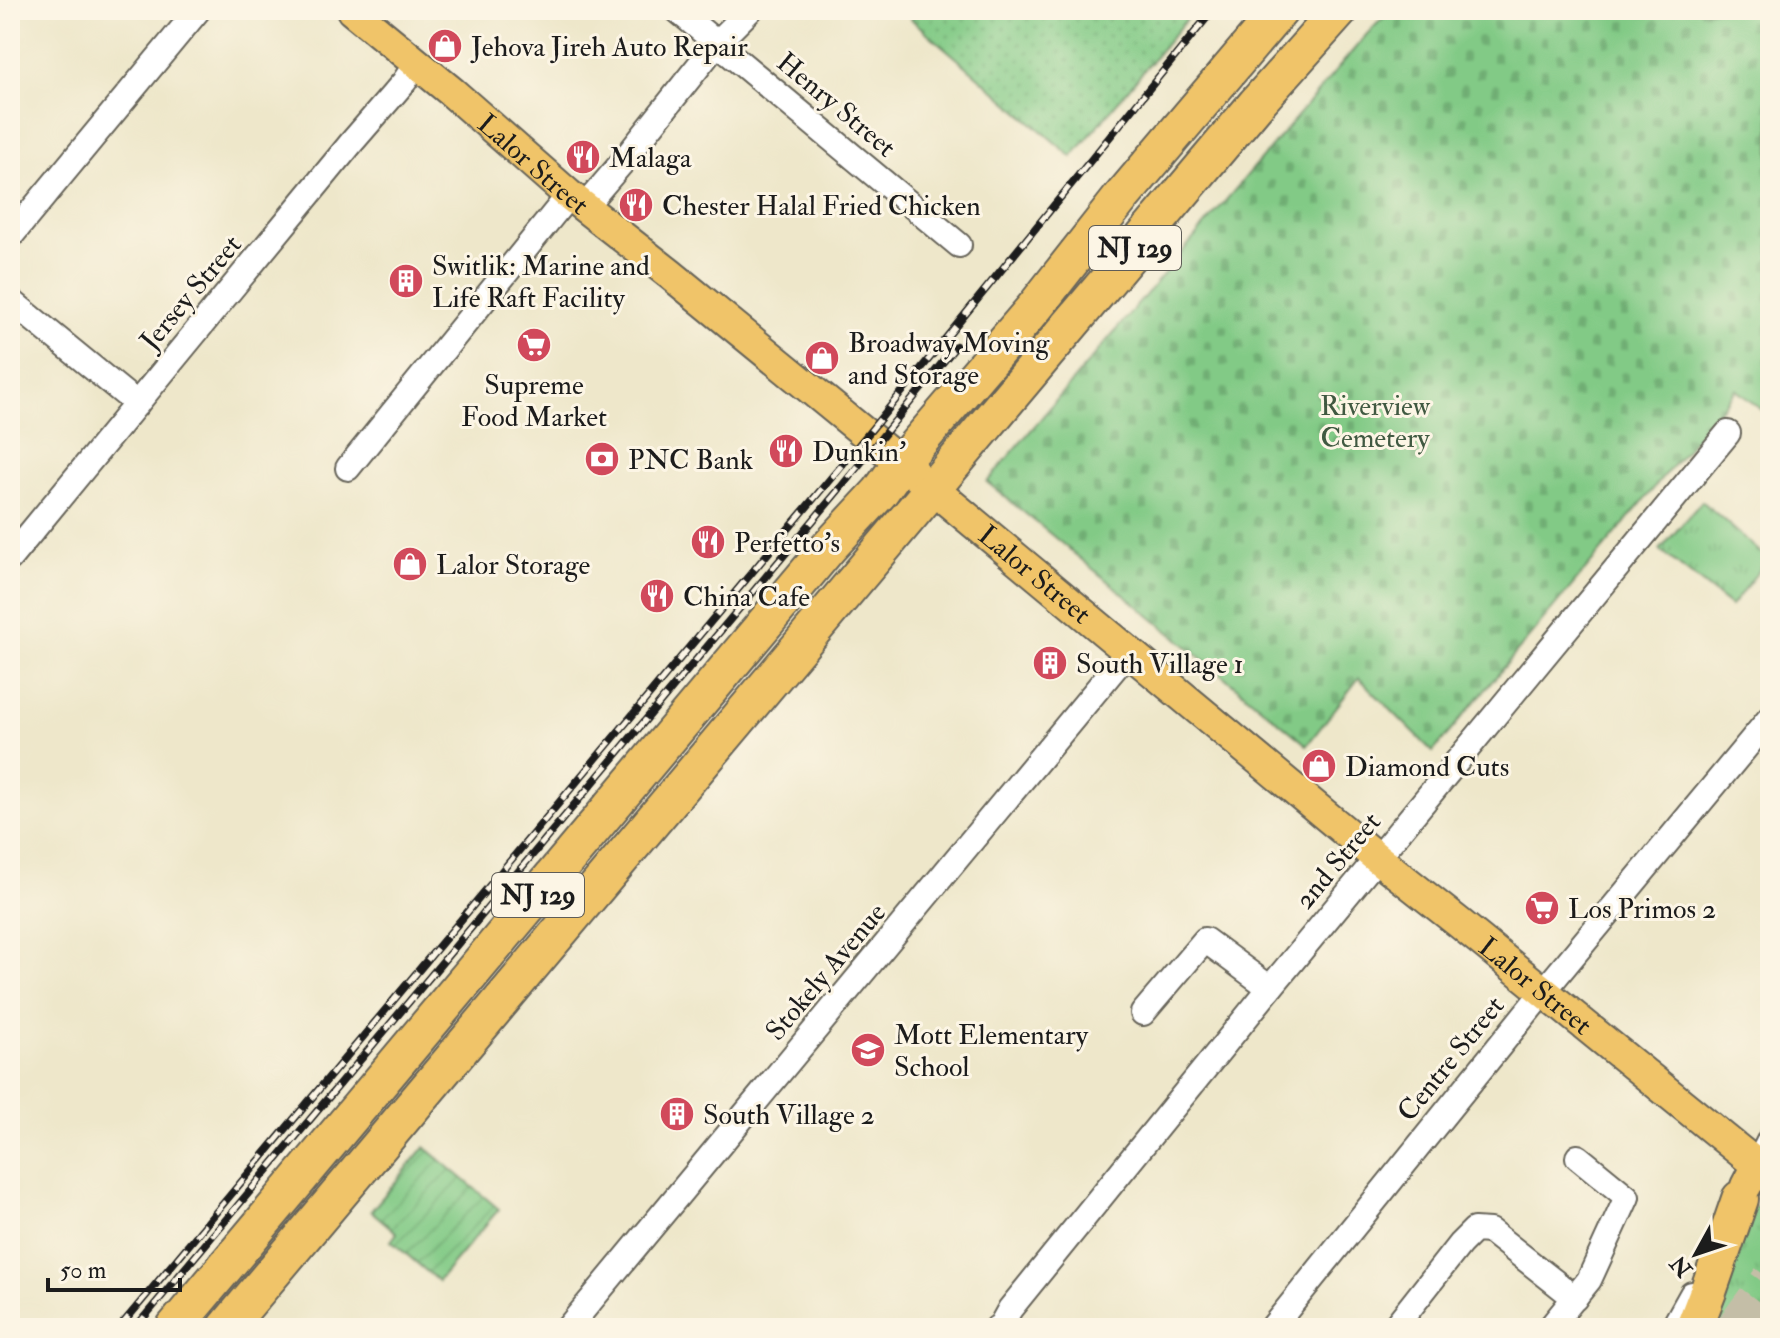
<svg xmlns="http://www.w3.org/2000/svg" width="1780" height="1338" viewBox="0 0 1780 1338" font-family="'IM FELL Double Pica',serif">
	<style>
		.grass { fill: url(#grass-dots); stroke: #4f7351; stroke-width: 2 }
		.cemetery { fill: url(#cemetery-stones); stroke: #4f7351; stroke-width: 2 }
		.park { fill: url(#park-tufts); stroke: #4f7351; stroke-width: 2 }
		.garden { fill: url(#garden-furrows); stroke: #4f7351; stroke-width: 2 }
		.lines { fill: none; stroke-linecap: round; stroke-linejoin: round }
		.highway-tunnel { stroke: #c4bea7; stroke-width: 36; stroke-dasharray: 36 18; stroke-linecap: butt }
		.minor-casing { stroke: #666359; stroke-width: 28 }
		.major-casing { stroke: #666359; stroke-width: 34 }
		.highway-casing { stroke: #666359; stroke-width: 40 }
		.minor { stroke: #fff; stroke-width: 24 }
		.major { stroke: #f0c469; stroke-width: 30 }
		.highway { stroke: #f0c469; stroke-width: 36 }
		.rail-casing { stroke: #1c1c1c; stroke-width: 8 }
		.rail { stroke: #fcf5e5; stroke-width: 5; stroke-dasharray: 15; stroke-linecap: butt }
		.labels { text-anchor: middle; stroke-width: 6; stroke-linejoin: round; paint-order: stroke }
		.shield { fill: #fcf5e5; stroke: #5f5d58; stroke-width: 2 }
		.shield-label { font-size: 26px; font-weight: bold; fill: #1c1c1c }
		.poi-label { font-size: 28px; fill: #1c1c1c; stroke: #fcf5e5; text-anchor: start }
		.street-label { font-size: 28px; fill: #1c1c1c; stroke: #fcf5e5 }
		.park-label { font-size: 28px; fill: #405941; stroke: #fcf5e5 }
	</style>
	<defs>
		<pattern id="grass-dots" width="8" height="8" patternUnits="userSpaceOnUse" patternTransform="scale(2)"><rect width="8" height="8" fill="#82ca86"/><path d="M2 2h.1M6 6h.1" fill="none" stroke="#70ad73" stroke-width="1.8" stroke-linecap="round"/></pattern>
		<pattern id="cemetery-stones" width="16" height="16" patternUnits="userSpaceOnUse" patternTransform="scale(2)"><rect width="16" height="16" fill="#82ca86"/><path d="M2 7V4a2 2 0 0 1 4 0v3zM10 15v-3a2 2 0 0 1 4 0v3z" fill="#70ad73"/></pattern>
		<pattern id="park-tufts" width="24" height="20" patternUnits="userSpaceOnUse" patternTransform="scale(2)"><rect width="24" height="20" fill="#82ca86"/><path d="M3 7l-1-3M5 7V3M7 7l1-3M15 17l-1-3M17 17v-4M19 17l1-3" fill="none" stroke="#70ad73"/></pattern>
		<pattern id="garden-furrows" width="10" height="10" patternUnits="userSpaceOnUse" patternTransform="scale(2)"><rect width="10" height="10" fill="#82ca86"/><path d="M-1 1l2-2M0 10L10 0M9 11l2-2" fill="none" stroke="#70ad73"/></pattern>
	</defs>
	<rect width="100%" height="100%" fill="#fcf5e5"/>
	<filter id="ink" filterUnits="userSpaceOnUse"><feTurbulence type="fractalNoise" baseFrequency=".0125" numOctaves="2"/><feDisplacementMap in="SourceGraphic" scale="16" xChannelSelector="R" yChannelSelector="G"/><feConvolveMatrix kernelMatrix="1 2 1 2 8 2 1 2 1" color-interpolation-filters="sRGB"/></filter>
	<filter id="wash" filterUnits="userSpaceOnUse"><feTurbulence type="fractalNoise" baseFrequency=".006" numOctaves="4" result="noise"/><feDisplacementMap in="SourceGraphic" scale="32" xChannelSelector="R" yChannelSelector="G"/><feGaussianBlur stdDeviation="1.8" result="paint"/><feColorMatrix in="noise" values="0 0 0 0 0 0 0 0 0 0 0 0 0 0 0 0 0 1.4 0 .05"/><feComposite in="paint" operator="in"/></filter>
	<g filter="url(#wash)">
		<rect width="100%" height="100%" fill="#eee7ca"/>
		<!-- grass -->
		<polygon class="grass" points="919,10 1194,10 1072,157 911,19"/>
		<!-- cemetery -->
		<polygon class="cemetery" points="1391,10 1770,10 1770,416 1736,390 1433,752 1359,678 1307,745 987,482 1367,34"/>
		<!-- park -->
		<g class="park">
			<polygon points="1702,501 1768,559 1731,606 1660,550"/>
			<polygon points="1763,1200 1770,1200 1770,1328 1703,1328 1750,1211"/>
		</g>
		<!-- garden -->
		<polygon class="garden" points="425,1147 499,1209 438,1281 391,1241 397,1233 371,1211"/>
	</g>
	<g filter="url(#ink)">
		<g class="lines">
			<!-- highway-tunnel -->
			<polyline class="highway-tunnel" points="1734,1328 1770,1279"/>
			<!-- minor casing -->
			<g class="minor-casing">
				<g id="minor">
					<polyline points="677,10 959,245"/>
					<polyline points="585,206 620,165 717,43 750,10"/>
					<polyline points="10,237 198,10"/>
					<polyline points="10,300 137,404"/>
					<polyline points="348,468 569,195"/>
					<polyline points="10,558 352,142 404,82 416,64"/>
					<polyline points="1143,1013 1205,940 1270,988"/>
					<polyline points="1757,1165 1770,1139"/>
					<polyline points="568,1328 1128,652"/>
					<polyline points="997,1328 1000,1327 1010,1309 1270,988 1728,433"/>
					<polyline points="1272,1328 1543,992 1770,718"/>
					<polyline points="1394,1328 1460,1244 1474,1230 1490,1231 1575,1298"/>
					<polyline points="1550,1328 1589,1280 1627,1197 1578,1157"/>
					<polyline points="1673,1328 1692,1294"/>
				</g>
			</g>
			<!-- major casing -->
			<g class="major-casing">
				<g id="major">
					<path id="s1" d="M352 10 453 93 569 195 670 274 933 489 1377 858 1458 922 1757 1165 1746 1186"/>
				</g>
			</g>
			<!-- highway casing -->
			<g class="highway-casing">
				<g id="highway">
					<polyline points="1757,1165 1770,1175"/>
					<polyline points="174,1328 829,547 880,492 901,463 1035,307 1120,199 1280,10"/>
					<polyline points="226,1328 1256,104 1340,10"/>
					<polyline points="1694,1328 1709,1289 1740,1199"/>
				</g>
			</g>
			<!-- minor -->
			<use href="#minor" class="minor"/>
			<!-- major -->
			<use href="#major" class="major"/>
			<!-- highway -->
			<use href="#highway" class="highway"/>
			<!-- rail casing -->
			<g class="rail-casing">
				<g id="rail">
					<polyline points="119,1328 867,435 1213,10"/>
					<polyline points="135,1328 837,492 956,346"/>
				</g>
			</g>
			<!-- rail -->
			<use href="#rail" class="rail"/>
		</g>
	</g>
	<!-- icons -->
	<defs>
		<g id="shop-disc" transform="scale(1.8)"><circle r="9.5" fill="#d1495b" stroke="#fcf5e5"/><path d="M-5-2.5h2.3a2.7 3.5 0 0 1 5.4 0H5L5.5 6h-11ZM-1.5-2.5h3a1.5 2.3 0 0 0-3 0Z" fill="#fff"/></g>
		<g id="restaurant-disc" transform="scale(1.8)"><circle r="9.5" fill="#d1495b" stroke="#fcf5e5"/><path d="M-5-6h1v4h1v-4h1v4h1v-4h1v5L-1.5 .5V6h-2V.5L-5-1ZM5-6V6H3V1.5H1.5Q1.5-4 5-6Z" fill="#fff"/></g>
		<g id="building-disc" transform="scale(1.8)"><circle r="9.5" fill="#d1495b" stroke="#fcf5e5"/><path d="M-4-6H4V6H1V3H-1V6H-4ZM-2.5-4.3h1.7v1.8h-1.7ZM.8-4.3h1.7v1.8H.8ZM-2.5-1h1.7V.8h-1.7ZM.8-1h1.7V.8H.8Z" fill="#fff"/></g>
		<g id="supermarket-disc" transform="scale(1.8)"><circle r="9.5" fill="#d1495b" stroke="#fcf5e5"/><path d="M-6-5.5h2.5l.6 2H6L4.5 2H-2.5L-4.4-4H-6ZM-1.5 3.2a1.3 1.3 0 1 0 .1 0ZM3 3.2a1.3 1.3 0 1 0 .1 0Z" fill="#fff"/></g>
		<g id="bank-disc" transform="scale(1.8)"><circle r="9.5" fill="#d1495b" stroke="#fcf5e5"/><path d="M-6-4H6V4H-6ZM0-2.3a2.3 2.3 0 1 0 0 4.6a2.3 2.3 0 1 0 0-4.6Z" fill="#fff"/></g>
		<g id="school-disc" transform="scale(1.8)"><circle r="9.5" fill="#d1495b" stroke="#fcf5e5"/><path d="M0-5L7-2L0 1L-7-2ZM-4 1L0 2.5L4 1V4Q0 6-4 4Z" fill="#fff"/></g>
	</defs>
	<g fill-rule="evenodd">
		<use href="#shop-disc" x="445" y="46"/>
		<use href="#restaurant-disc" x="583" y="157"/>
		<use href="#restaurant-disc" x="636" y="205"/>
		<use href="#building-disc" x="406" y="281"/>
		<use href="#supermarket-disc" x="534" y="345"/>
		<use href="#shop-disc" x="822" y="358"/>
		<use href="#restaurant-disc" x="786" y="451"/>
		<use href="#bank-disc" x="602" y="459"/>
		<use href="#restaurant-disc" x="708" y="542"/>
		<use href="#shop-disc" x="410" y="564"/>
		<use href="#restaurant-disc" x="657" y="596"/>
		<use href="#building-disc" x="1050" y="663"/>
		<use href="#shop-disc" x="1319" y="766"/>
		<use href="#supermarket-disc" x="1542" y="908"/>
		<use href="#school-disc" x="868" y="1050"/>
		<use href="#building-disc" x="677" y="1114"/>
	</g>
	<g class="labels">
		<!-- shield labels -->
		<g class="shield">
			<rect x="1089" y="226" width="92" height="44" rx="6"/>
			<rect x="492" y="873" width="92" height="44" rx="6"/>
		</g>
		<g class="shield-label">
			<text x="1135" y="257">NJ 129</text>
			<text x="538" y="904">NJ 129</text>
		</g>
		<!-- poi labels -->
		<g class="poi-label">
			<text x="471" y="56">Jehova Jireh Auto Repair</text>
			<text x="609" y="167">Malaga</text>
			<text x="662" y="215">Chester Halal Fried Chicken</text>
			<text x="432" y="275">Switlik: Marine and<tspan x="432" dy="32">Life Raft Facility</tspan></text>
			<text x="848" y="352">Broadway Moving<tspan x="848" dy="32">and Storage</tspan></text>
			<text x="534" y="394" text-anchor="middle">Supreme<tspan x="534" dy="32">Food Market</tspan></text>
			<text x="812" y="461">Dunkin'</text>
			<text x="628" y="469">PNC Bank</text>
			<text x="734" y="552">Perfetto's</text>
			<text x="436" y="574">Lalor Storage</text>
			<text x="683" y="606">China Cafe</text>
			<text x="1076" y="673">South Village 1</text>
			<text x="1345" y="776">Diamond Cuts</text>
			<text x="1568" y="918">Los Primos 2</text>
			<text x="894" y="1044">Mott Elementary<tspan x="894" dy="32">School</tspan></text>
			<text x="703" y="1124">South Village 2</text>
		</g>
		<!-- street labels -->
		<g class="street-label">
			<text transform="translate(837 104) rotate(40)" y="10">Henry Street</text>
			<text dy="10" stroke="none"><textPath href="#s1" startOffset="238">Lalor Street</textPath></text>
			<text transform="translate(190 292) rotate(-50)" y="10">Jersey Street</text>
			<text dy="10" stroke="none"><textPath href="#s1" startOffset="886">Lalor Street</textPath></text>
			<text transform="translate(1337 860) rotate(-50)" y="10">2nd Street</text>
			<text transform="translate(825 971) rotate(-50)" y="10">Stokely Avenue</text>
			<text dy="10" stroke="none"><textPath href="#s1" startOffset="1534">Lalor Street</textPath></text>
			<text transform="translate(1450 1058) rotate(-51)" y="10">Centre Street</text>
		</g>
		<!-- park labels -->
		<g class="park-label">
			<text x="1375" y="415">Riverview<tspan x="1375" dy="32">Cemetery</tspan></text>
		</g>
	</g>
	<!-- margin -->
	<rect width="1780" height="1338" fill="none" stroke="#fcf5e5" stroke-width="40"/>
	<!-- north arrow -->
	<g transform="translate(1696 1254) rotate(230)" stroke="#fcf5e5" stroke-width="6" paint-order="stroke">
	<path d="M0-6L14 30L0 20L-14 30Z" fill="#1c1c1c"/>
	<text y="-12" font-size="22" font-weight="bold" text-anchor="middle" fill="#1c1c1c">N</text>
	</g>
	<!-- scale -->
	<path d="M48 1278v12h132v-12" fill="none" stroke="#1c1c1c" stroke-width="4"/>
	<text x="60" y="1278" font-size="24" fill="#1c1c1c" stroke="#fcf5e5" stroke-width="6" paint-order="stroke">50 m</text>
</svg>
